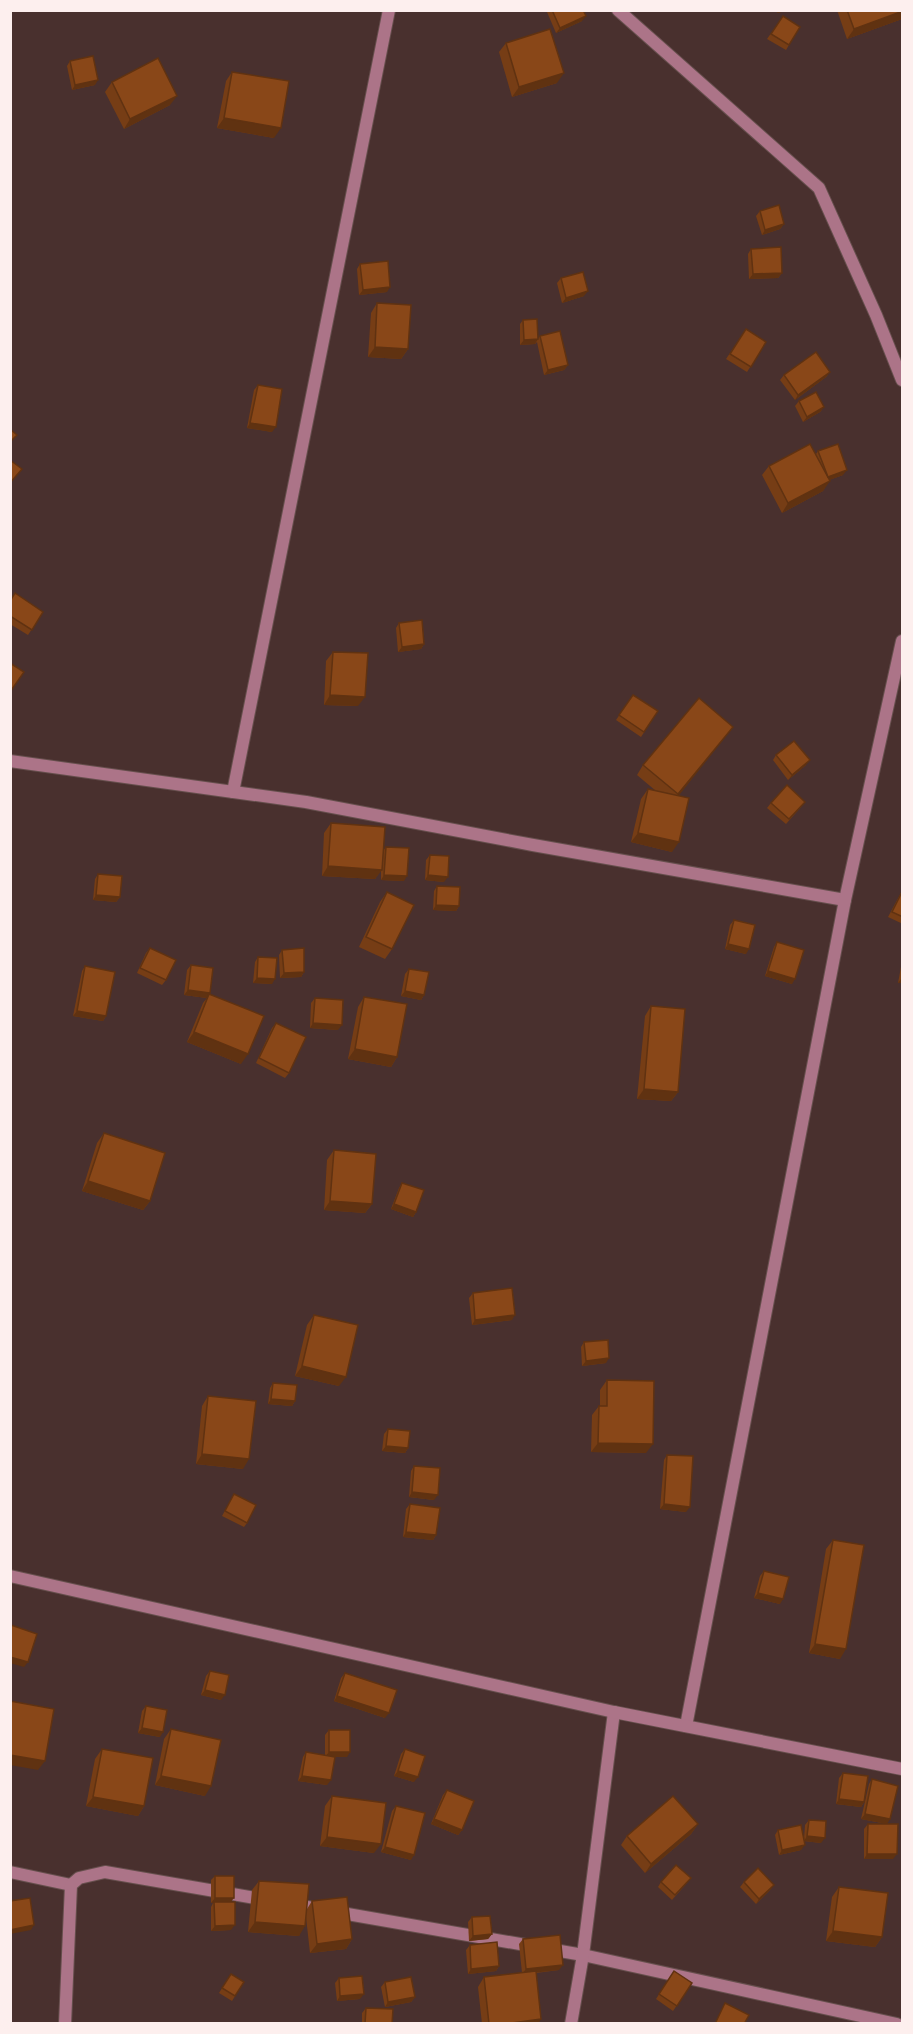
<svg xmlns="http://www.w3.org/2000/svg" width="913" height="2034" viewBox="0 0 913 2034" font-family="Signika,sans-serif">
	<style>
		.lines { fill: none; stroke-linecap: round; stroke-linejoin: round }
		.minor-casing { stroke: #664f4d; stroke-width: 14 }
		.tertiary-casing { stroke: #664f4d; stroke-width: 14 }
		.minor { stroke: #ac7488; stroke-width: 12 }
		.tertiary { stroke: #ac7488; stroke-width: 12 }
		.wall { fill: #763d15 }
		.shaded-wall { fill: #603211 }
		.building { fill: #894718; stroke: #603211; stroke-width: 1.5 }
	</style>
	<rect width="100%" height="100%" fill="#49302e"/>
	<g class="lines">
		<!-- minor casing -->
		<g class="minor-casing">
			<g id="minor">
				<polyline points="618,10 819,188 876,315 902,380"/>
				<polyline points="10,761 306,802 533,845 845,900"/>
				<polyline points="233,792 389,10"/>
				<polyline points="686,1726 845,900 902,641"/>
				<polyline points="10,1872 71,1885"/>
				<polyline points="290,1904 583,1955 897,2024"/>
				<polyline points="65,2024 71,1885 79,1878 105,1872 267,1900"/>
				<polyline points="571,2024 583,1955 614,1712"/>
			</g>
		</g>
		<!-- tertiary casing -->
		<g class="tertiary-casing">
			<polyline id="tertiary" points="10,1576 614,1712 902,1769"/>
		</g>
		<!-- minor -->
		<use href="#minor" class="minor"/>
		<!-- tertiary -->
		<use href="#tertiary" class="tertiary"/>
	</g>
	<!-- wall -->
	<g class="wall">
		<polygon points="548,10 583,10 582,21 556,33 547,12"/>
		<polygon points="837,10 903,10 903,17 902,19 847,39"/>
		<polygon points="783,16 789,45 786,50 767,39"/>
		<polygon points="506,43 557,83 512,97 499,52"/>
		<polygon points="70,61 95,85 72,90 67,66"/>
		<polygon points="232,72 274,138 217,128 226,81"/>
		<polygon points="112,82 170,105 124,129 105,92"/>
		<polygon points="760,211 784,224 780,229 762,235 756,216"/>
		<polygon points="751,249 782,273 778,278 749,279 748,254"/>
		<polygon points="360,264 387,292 359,295 357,269"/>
		<polygon points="561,278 584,296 562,303 557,283"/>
		<polygon points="377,303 408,349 401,359 368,357 371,313"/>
		<polygon points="523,320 538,339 540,336 568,365 564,370 544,375 537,342 535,344 520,345 520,324"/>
		<polygon points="746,329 766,342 747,372 726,359"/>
		<polygon points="830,372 826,377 795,400 780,380 784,375"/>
		<polygon points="258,385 272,432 247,428 254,390"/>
		<polygon points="799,401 824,407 820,412 803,422 795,406"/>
		<polygon points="818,451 843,475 829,480 823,491 782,513 762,475 769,466 816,454"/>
		<polygon points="10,600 43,612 28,635 10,624"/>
		<polygon points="399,623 424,644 421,649 398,652 396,628"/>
		<polygon points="333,652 358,706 324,705 326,661"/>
		<polygon points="633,695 658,711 641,737 616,720"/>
		<polygon points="733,727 678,796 672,852 631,842 641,799 648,789 656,791 637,775 643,765"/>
		<polygon points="776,755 806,765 788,780 773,760"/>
		<polygon points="771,803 801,807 786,824 767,808"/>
		<polygon points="331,823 383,851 386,847 404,881 381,880 381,870 375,879 322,876 324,833"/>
		<polygon points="430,855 444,882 425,880 426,860"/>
		<polygon points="98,874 120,897 116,902 93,900 95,879"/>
		<polygon points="437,886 459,906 456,911 433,910 434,891"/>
		<polygon points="903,889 903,924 888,917"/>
		<polygon points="387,892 392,949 385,959 359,947 380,902"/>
		<polygon points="734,920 746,954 725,949 730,925"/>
		<polygon points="777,942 792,984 765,976 774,947"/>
		<polygon points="150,948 166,980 162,985 137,973 146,953"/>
		<polygon points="282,950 304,972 301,977 280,978 279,955"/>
		<polygon points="903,956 903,983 898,983"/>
		<polygon points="258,957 272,984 253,983 255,962"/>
		<polygon points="191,965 210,993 210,994 241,1064 187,1042 203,1003 207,998 184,995 187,970"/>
		<polygon points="85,966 106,1016 103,1021 73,1016 82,971"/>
		<polygon points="409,969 424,995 421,1000 401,996 405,974"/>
		<polygon points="364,997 397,1057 391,1067 348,1059 358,1007"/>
		<polygon points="315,998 338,1030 310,1028 311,1003"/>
		<polygon points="651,1006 678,1092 671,1101 637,1099 645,1016"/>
		<polygon points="276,1023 289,1073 285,1078 256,1063 272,1028"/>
		<polygon points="104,1133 150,1201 143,1210 82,1191 97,1143"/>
		<polygon points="334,1150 372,1204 365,1213 324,1210 327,1160"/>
		<polygon points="402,1183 416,1212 413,1217 391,1209 399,1188"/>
		<polygon points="473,1293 512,1320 472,1325 469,1298"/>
		<polygon points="314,1315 339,1386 295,1376 307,1325"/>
		<polygon points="584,1342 606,1363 582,1366 581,1347"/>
		<polygon points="607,1380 646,1453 591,1452 592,1415 599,1406 600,1406 600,1390"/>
		<polygon points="273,1383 295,1401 292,1406 268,1404 270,1388"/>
		<polygon points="208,1396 243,1469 196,1464 202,1406"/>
		<polygon points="388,1429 408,1448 405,1453 382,1451 384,1434"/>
		<polygon points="667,1455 686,1512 660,1509 664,1460"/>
		<polygon points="414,1466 434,1500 409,1497 411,1471"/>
		<polygon points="234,1494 247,1523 244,1527 222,1516"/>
		<polygon points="410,1504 436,1535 433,1540 403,1537 406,1509"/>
		<polygon points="833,1540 840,1659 809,1653 826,1549"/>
		<polygon points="764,1571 780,1604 754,1598 760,1576"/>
		<polygon points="210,1671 221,1700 201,1695 206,1676"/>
		<polygon points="345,1673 385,1718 334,1701 341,1678"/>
		<polygon points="146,1706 160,1737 138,1733 142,1711"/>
		<polygon points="171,1729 205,1796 155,1785 164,1739"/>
		<polygon points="329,1730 347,1757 335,1757 327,1785 298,1781 303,1757 306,1752 325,1755 325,1735"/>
		<polygon points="102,1749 144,1806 138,1816 86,1806 95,1759"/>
		<polygon points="405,1749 414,1782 394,1776 401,1754"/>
		<polygon points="843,1773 864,1802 861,1807 836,1804 839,1778"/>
		<polygon points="872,1779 887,1824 861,1819 869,1784"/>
		<polygon points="447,1790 462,1830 458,1835 431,1824 443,1795"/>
		<polygon points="332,1796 374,1853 320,1846 325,1806"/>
		<polygon points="396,1806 411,1860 381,1852 392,1811"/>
		<polygon points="809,1820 821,1843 804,1841 801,1850 779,1855 775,1835 778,1830 804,1839 805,1825"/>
		<polygon points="698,1824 691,1834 645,1873 621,1845 627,1836"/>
		<polygon points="868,1824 893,1859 864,1859 864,1829"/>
		<polygon points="215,1876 231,1902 231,1930 211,1931 211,1907 213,1903 211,1903 211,1880"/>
		<polygon points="259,1881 307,1909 312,1901 352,1939 346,1949 310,1953 306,1917 299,1936 248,1932 252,1890"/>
		<polygon points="661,1882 687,1883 672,1900 658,1887"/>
		<polygon points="744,1882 774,1885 770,1890 756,1904 740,1887"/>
		<polygon points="839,1887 882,1937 875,1947 826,1941 832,1897"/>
		<polygon points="472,1917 492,1934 488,1939 469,1941 468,1922"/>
		<polygon points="523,1939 559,1970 536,1973 538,2024 482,2024 478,1987 484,1977 522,1973 519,1944"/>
		<polygon points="470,1945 499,1966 496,1971 468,1974 466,1950"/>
		<polygon points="674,1971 692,1983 673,2011 656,1999"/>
		<polygon points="231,1974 244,1982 232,2001 219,1993"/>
		<polygon points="339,1978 360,1999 337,2001 335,1983"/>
		<polygon points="385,1982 415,1997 411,2002 385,2007 381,1987"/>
		<polygon points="366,2008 392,2024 362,2024 362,2013"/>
	</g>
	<!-- shaded-wall -->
	<g class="shaded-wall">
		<polygon points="779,10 791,10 777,13"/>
		<polygon points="903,11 903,17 902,19 847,39 854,29"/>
		<polygon points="586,16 582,21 556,33 560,28"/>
		<polygon points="564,73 557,83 512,97 519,87"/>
		<polygon points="98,80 95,85 72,90 75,85"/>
		<polygon points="177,96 170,105 124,129 130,119"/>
		<polygon points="224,118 281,128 274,138 217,128"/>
		<polygon points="784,224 780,229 762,235 765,230"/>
		<polygon points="782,273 778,278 749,279 753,274"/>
		<polygon points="390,287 387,292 359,295 363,290"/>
		<polygon points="588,291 584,296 562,303 566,298"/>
		<polygon points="538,339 535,344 520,345 524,340"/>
		<polygon points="375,347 408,349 401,359 368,357"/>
		<polygon points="568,365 564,370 544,375 548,370"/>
		<polygon points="830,372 826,377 795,400 798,395"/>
		<polygon points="824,407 820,412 803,422 807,417"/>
		<polygon points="250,423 276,427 272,432 247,428"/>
		<polygon points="847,470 843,475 824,482 827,477"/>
		<polygon points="830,481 823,491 782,513 788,503"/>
		<polygon points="424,644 421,649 398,652 402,647"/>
		<polygon points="330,695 365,697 358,706 324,705"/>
		<polygon points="733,727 726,736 672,804 678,794"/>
		<polygon points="810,760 806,765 788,780 792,775"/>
		<polygon points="638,833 679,842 672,852 631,842"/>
		<polygon points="328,866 382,870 375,879 322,876"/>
		<polygon points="384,875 407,876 404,881 381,880"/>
		<polygon points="428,875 448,877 444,882 425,880"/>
		<polygon points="96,895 120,897 116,902 93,900"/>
		<polygon points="436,905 459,906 456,911 433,910"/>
		<polygon points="728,944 749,949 746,954 725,949"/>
		<polygon points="768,971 795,979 792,984 765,976"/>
		<polygon points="304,972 301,977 280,978 284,973"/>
		<polygon points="257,978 275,979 272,984 253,983"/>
		<polygon points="902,978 903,978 903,983 898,983"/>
		<polygon points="188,990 210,993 207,998 184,995"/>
		<polygon points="405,991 424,995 421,1000 401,996"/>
		<polygon points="77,1011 106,1016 103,1021 73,1016"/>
		<polygon points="313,1023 342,1025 338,1030 310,1028"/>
		<polygon points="194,1032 248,1054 241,1064 187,1042"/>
		<polygon points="355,1049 397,1057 391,1067 348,1059"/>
		<polygon points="644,1089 678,1092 671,1101 637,1099"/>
		<polygon points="88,1181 150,1201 143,1210 82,1191"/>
		<polygon points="330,1201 372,1204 365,1213 324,1210"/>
		<polygon points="394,1204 416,1212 413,1217 391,1209"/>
		<polygon points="515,1315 512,1320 472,1325 475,1320"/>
		<polygon points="609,1358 606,1363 582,1366 586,1361"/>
		<polygon points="302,1366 346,1377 339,1386 295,1376"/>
		<polygon points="271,1399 295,1401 292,1406 268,1404"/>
		<polygon points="598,1443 653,1444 646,1453 591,1452"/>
		<polygon points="386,1446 408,1448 405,1453 382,1451"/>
		<polygon points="202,1454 249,1459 243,1469 196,1464"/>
		<polygon points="412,1492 438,1495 434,1500 409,1497"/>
		<polygon points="664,1504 690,1507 686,1512 660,1509"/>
		<polygon points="406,1532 436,1535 433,1540 403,1537"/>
		<polygon points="758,1593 783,1599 780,1604 754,1598"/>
		<polygon points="815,1644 846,1649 840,1659 809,1653"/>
		<polygon points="10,1657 28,1662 24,1667 10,1663"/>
		<polygon points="205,1690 225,1695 221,1700 201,1695"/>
		<polygon points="337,1696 389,1713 385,1718 334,1701"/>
		<polygon points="142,1728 163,1732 160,1737 138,1733"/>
		<polygon points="329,1752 350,1752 347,1757 325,1757"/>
		<polygon points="10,1755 45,1761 38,1770 10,1765"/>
		<polygon points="398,1771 418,1777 414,1782 394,1776"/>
		<polygon points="161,1776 211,1786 205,1796 155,1785"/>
		<polygon points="302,1776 331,1780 327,1785 298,1781"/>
		<polygon points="93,1797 144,1806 138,1816 86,1806"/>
		<polygon points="839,1799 864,1802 861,1807 836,1804"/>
		<polygon points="865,1814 890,1819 887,1824 861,1819"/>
		<polygon points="434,1819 462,1830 458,1835 431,1824"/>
		<polygon points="698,1824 691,1834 645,1873 651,1864"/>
		<polygon points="807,1836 825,1838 821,1843 804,1841"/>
		<polygon points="327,1837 381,1844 374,1853 320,1846"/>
		<polygon points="805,1845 801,1850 779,1855 782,1850"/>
		<polygon points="385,1847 414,1855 411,1860 381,1852"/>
		<polygon points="867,1854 897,1854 893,1859 864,1859"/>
		<polygon points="774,1885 770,1890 756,1904 759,1899"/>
		<polygon points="215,1898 234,1898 230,1903 211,1903"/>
		<polygon points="255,1922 305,1926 299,1936 248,1932"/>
		<polygon points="34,1925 31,1930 10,1934 10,1930"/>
		<polygon points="235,1925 231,1930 211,1931 215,1926"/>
		<polygon points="833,1931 882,1937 875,1947 826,1941"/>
		<polygon points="492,1934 488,1939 469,1941 473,1936"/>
		<polygon points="352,1939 346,1949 310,1953 317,1944"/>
		<polygon points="563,1965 559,1970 522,1974 526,1969"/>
		<polygon points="499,1966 496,1971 468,1974 471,1969"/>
		<polygon points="364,1994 360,1999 337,2001 340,1996"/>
		<polygon points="415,1997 411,2002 385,2007 388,2002"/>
		<polygon points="541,2019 538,2024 505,2024"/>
	</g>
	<!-- building -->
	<g class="building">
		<polygon points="552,10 583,10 586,16 560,28"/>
		<polygon points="847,10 903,10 903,11 854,29"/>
		<polygon points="783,16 800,27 789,45 771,34"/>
		<polygon points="550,29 564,73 519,87 506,43"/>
		<polygon points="93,56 98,80 75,85 70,61"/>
		<polygon points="158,58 177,96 130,119 112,82"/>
		<polygon points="232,72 289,81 281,128 224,118"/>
		<polygon points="779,205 784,224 765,230 760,211"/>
		<polygon points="781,247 782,273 753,274 751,249"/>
		<polygon points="388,261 390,287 363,290 360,264"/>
		<polygon points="583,272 588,291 566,298 561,278"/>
		<polygon points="377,303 411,305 408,349 375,347"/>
		<polygon points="537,319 538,339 524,340 523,320"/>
		<polygon points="746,329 766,342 751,367 730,354"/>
		<polygon points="560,331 568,365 548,370 540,336"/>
		<polygon points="816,352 830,372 798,395 784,375"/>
		<polygon points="258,385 282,389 276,427 250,423"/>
		<polygon points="816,392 824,407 807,417 799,401"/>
		<polygon points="10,429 17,435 10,442"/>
		<polygon points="810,444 830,481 788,503 769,466"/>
		<polygon points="838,444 847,470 828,477 818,451"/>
		<polygon points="10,460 22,469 10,483"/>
		<polygon points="15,593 43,612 32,630 10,616 10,601"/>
		<polygon points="422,620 424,644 402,647 399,623"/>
		<polygon points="333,652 368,653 365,697 330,695"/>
		<polygon points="10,663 24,672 10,692"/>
		<polygon points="633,695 658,711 644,732 619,715"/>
		<polygon points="699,698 733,727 678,794 643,765"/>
		<polygon points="794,741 810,760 792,775 776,755"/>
		<polygon points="787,785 805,802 789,819 771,803"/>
		<polygon points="648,789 689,798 679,842 638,833"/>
		<polygon points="331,823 385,827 382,870 328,866"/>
		<polygon points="386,847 409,848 407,876 384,875"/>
		<polygon points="430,855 449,856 448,877 428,875"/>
		<polygon points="98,874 122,876 120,897 96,895"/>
		<polygon points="437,886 460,887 459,906 436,905"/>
		<polygon points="903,890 903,917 892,912"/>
		<polygon points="387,892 414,905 392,949 366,937"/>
		<polygon points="734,920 755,925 749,949 728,944"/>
		<polygon points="777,942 804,950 795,979 768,971"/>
		<polygon points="150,948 176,960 166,980 140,968"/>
		<polygon points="304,948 304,972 284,973 282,950"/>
		<polygon points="258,957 277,958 275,979 257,978"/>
		<polygon points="191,965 213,968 210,993 188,990"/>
		<polygon points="85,966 115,972 106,1016 77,1011"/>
		<polygon points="409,969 429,972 424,995 405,991"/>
		<polygon points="209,994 264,1016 248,1054 194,1032"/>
		<polygon points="364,997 407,1004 397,1057 355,1049"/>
		<polygon points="315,998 343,1000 342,1025 313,1023"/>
		<polygon points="651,1006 685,1009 678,1092 644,1089"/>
		<polygon points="276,1023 306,1037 289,1073 259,1058"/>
		<polygon points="104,1133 165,1153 150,1201 88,1181"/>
		<polygon points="334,1150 376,1154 372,1204 330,1201"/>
		<polygon points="402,1183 424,1190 416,1212 394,1204"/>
		<polygon points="512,1288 515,1315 475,1320 473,1293"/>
		<polygon points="314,1315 358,1325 346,1377 302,1366"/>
		<polygon points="608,1340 609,1358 586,1361 584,1342"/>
		<polygon points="607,1380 654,1381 653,1444 598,1443 599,1406 607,1406"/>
		<polygon points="273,1383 297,1385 295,1401 271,1399"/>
		<polygon points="208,1396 256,1401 249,1459 202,1454"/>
		<polygon points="388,1429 410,1431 408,1448 386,1446"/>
		<polygon points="667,1455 693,1456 690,1507 664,1504"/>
		<polygon points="414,1466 440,1468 438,1495 412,1492"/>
		<polygon points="234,1494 256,1505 247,1523 225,1511"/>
		<polygon points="410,1504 440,1508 436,1535 406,1532"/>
		<polygon points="833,1540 864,1545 846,1649 815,1644"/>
		<polygon points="764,1571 789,1577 783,1599 758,1593"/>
		<polygon points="11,1625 37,1634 28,1662 10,1657"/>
		<polygon points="210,1671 229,1675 225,1695 205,1690"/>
		<polygon points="345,1673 397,1690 389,1713 337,1696"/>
		<polygon points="10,1701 54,1709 45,1761 10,1755"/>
		<polygon points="146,1706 167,1710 163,1732 142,1728"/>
		<polygon points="171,1729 221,1740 211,1786 161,1776"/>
		<rect x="329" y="1730" width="21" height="22"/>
		<polygon points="102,1749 153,1758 144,1806 93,1797"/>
		<polygon points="405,1749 425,1756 418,1777 398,1771"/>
		<polygon points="306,1752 335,1757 331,1780 302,1776"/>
		<polygon points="843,1773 868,1776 864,1802 839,1799"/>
		<polygon points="872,1779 898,1786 890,1819 865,1814"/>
		<polygon points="447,1790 474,1801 462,1830 434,1819"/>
		<polygon points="332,1796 386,1803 381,1844 327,1837"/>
		<polygon points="673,1796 698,1824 651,1864 627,1836"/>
		<polygon points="396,1806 425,1813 414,1855 385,1847"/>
		<polygon points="809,1820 826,1821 825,1838 807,1836"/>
		<polygon points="868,1824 898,1824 897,1854 867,1854"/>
		<polygon points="801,1825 805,1845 782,1850 778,1830"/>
		<polygon points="676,1865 691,1878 675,1895 661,1882"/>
		<polygon points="758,1868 774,1885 759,1899 744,1882"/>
		<rect x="215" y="1876" width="19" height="22"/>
		<polygon points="259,1881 309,1884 305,1926 255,1922"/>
		<polygon points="839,1887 888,1893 882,1937 833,1931"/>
		<polygon points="347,1897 352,1939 317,1944 312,1901"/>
		<polygon points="30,1898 34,1925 10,1930 10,1901"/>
		<polygon points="214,1902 235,1902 235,1925 215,1926"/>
		<polygon points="490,1916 492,1934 473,1936 472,1917"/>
		<polygon points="560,1935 563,1965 526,1969 523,1939"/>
		<polygon points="497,1942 499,1966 471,1969 470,1945"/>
		<polygon points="536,1971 541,2019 505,2024 489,2024 484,1977"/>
		<polygon points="674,1971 692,1983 677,2006 659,1994"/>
		<polygon points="231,1974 244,1982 235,1996 222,1988"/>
		<polygon points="362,1976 364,1994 340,1996 339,1978"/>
		<polygon points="411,1977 415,1997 388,2002 385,1982"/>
		<polygon points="725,2003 749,2015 744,2024 715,2024"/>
		<polygon points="366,2008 393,2009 392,2024 365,2024"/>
	</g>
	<!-- border -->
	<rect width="913" height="2034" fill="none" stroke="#fdefee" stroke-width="24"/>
</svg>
